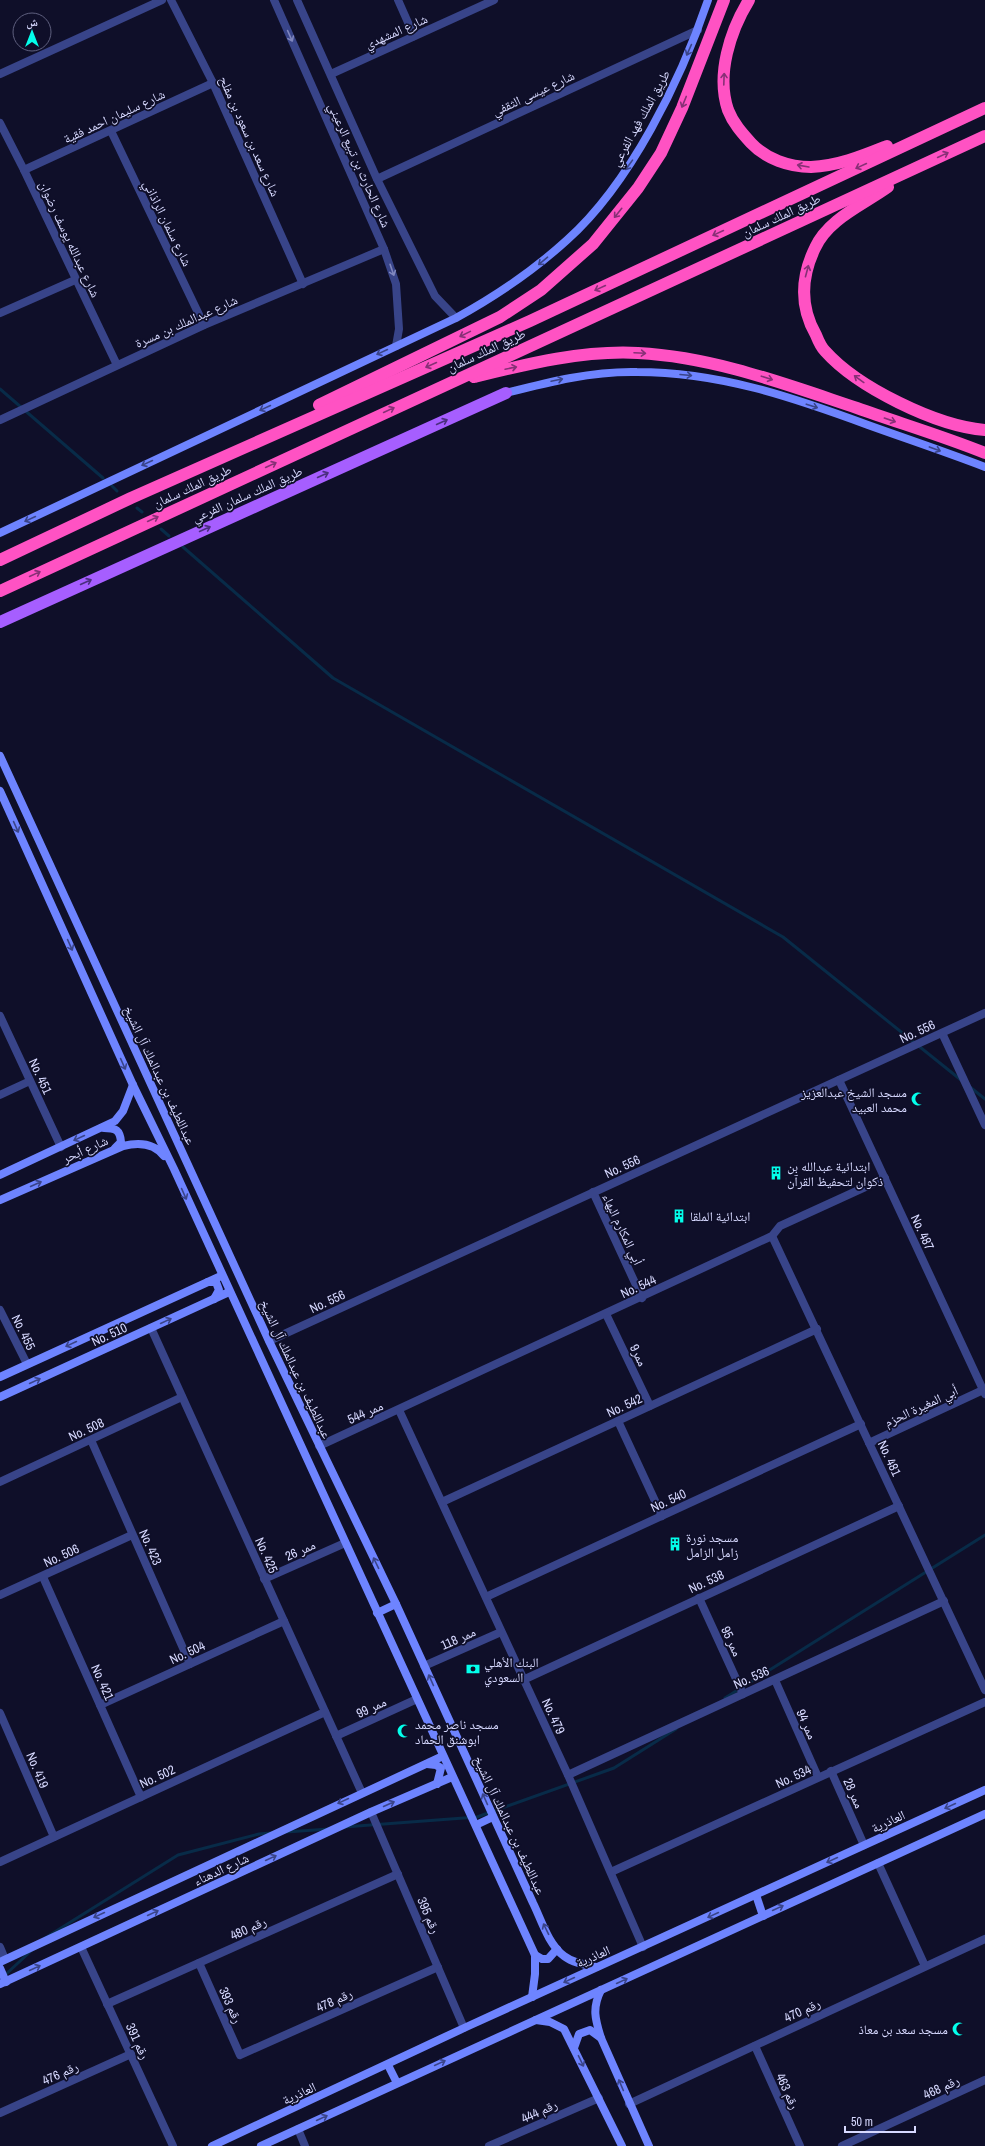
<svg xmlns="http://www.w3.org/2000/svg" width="985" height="2146" viewBox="0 0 985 2146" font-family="'Archivo Narrow','Noto Naskh Arabic',sans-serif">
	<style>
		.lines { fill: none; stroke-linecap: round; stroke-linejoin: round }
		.stream { stroke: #082b48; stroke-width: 3 }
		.street { stroke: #384489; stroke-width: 8 }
		.secondary { stroke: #6e84ff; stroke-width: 8 }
		.primary { stroke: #a65eff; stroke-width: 12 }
		.highway { stroke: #ff52c3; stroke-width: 12 }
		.oneway { stroke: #8087be }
		.oneway2 { stroke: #3a4489 }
		.oneway3 { stroke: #873076 }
		.oneway4 { stroke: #4b2f7f }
		.labels { text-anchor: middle; stroke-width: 3.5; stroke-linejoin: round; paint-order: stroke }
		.street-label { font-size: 13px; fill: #d7d9ff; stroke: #0f0f29 }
		.poi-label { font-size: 13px; fill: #d7d9ff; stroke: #0f0f29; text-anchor: start }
	</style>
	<rect width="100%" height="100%" fill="#0f0f29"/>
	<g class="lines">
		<!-- stream -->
		<g class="stream">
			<polyline points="0,389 103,478"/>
			<polyline points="112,486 117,491"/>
			<polyline points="137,508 142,512"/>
			<polyline points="161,529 169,536"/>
			<polyline points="183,547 333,678 783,937 961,1080"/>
			<polyline points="970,1087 985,1099"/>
			<polyline points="725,1698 985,1535"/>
			<polyline points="344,1827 477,1817 614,1768 676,1729"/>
			<polyline points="286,1832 329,1829"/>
			<polyline points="45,1938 178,1855 259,1834 271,1833"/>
			<polyline points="4,1976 32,1950"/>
		</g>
		<!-- street -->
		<g class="street">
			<polyline points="171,0 213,83 303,284"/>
			<polyline points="274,0 384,249 396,284 399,329 396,346"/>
			<polyline points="297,0 377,179 435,296 456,318"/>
			<polyline points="398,0 414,36"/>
			<polyline points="0,74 162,0"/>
			<polyline points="331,74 494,0"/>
			<polyline points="0,123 24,170 117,365"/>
			<polyline points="111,131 204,325"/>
			<polyline points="24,170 213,83"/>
			<polyline points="377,179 698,30"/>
			<polyline points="0,313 75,280"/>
			<polyline points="0,420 204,325 384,249"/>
			<polyline points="0,1016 61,1147"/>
			<polyline points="942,1033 985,1125"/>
			<polyline points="839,1080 985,1394"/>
			<polyline points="0,1095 30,1081"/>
			<polyline points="593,1192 642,1298"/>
			<polyline points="772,1236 985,1690"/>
			<polyline points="0,1310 27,1364"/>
			<polyline points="606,1314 650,1406"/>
			<polyline points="151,1328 362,1793"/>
			<polyline points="269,1341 985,1013"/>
			<polyline points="399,1410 568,1775 643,1947"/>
			<polyline points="618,1421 662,1516"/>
			<polyline points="91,1440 190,1664"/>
			<polyline points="869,1443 983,1390"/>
			<polyline points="319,1446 772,1236 780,1226 885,1178"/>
			<polyline points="0,1482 182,1397"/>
			<polyline points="442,1502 817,1329"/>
			<polyline points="43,1577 141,1797"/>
			<polyline points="264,1579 345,1543"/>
			<polyline points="0,1595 132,1535"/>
			<polyline points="486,1597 861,1424"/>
			<polyline points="699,1598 743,1694"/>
			<polyline points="424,1666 501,1632"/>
			<polyline points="523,1680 899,1506"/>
			<polyline points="775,1680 818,1777"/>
			<polyline points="100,1705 284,1621"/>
			<polyline points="0,1713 54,1837"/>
			<polyline points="336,1736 417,1699"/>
			<polyline points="831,1771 864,1845"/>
			<polyline points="568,1775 944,1601"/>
			<polyline points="371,1812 464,2028"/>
			<polyline points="0,1862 325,1712"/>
			<polyline points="878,1863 925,1966"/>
			<polyline points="611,1872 985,1702"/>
			<polyline points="0,1947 5,1959"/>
			<polyline points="81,1947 173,2146"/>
			<polyline points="199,1963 240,2055 438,1967"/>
			<polyline points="107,2004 398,1874"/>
			<polyline points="755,2046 800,2146"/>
			<polyline points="629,2104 985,1939"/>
			<polyline points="0,2113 131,2054"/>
			<polyline points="298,2129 305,2146"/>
			<polyline points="489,2146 599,2098"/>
			<polyline points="842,2146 985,2080"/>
		</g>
		<!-- secondary -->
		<g class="secondary">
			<path d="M506 393C549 382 592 371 637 372 719 372 792 397 868 425 907 439 946 452 985 467"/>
			<path d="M0 533 456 318C496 296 533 271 567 240 630 184 681 80 708 0"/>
			<path d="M0 756 269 1341 396 1604 533 1903C541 1919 548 1944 564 1956 573 1963 586 1965 596 1967"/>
			<polyline points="0,791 133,1085 174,1169 535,1955 535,1974 532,1997"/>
			<path d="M104 1128C116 1128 120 1130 121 1142L115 1148"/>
			<polyline points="0,1175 115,1121 123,1111 133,1085"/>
			<path d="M0 1200 123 1146C139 1142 154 1143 164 1156"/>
			<polyline points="208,1282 216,1282 219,1290 214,1299"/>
			<polyline points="0,1377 221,1276"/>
			<polyline points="0,1397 229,1292"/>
			<polyline points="377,1613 396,1604"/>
			<polyline points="427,1764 436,1765 441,1768 437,1784"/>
			<polyline points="476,1825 493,1817"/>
			<polyline points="756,1895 763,1916"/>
			<polyline points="535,1955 542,1959 548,1959 557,1949"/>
			<polyline points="0,1962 443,1756"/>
			<polyline points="0,1968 6,1982"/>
			<polyline points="0,1984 371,1812 452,1777"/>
			<path d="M601 1990C592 2008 595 2019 601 2038L649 2146"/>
			<polyline points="536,2020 550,2022 564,2029 622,2146"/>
			<polyline points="574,2048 579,2034 590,2030 601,2038"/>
			<polyline points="388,2065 397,2083"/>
			<polyline points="212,2146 464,2028 985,1790"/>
			<polyline points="261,2146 985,1814"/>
		</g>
		<!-- primary -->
		<polyline class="primary" points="0,622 506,393"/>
		<!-- highway -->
		<g class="highway">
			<path d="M749 0C730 31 716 75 728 110 733 123 742 133 751 143 766 159 789 167 811 167 838 166 862 156 887 146"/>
			<path d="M888 187C863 205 828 219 815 248 801 277 800 307 816 335 818 340 821 347 825 351 857 387 936 426 985 430"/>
			<path d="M474 377C527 364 583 350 638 353 714 357 785 384 857 408 899 423 943 436 985 453"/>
			<polyline points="319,405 500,317 541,290 593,244 638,188 661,153 682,108 724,0"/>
			<polyline points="0,560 131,498 530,321 985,108"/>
			<polyline points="0,591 985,136"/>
		</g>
	</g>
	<!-- one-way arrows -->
	<defs><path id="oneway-shaft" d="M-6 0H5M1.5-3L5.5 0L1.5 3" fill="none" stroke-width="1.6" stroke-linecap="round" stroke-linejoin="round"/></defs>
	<g class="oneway">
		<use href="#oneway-shaft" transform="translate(290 36) rotate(66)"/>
		<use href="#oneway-shaft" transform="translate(392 270) rotate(71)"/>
	</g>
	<g class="oneway2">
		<use href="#oneway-shaft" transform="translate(689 50) rotate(114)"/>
		<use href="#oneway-shaft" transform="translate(629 165) rotate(126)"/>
		<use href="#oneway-shaft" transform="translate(543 261) rotate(140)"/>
		<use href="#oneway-shaft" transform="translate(382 352) rotate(155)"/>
		<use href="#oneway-shaft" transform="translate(686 375) rotate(5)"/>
		<use href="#oneway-shaft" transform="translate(557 380) rotate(-12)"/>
		<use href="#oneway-shaft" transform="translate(812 406) rotate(18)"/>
		<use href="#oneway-shaft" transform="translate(265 408) rotate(155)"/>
		<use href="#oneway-shaft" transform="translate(935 449) rotate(20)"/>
		<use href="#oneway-shaft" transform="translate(147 463) rotate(155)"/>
		<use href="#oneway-shaft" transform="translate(30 519) rotate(155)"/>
		<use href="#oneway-shaft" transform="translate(16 827) rotate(66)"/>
		<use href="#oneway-shaft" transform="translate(70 945) rotate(66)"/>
		<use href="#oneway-shaft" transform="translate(123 1064) rotate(66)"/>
		<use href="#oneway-shaft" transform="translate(79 1138) rotate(155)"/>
		<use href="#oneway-shaft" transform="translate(36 1184) rotate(-24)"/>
		<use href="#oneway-shaft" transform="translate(184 1194) rotate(66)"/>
		<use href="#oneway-shaft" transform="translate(166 1321) rotate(-25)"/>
		<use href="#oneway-shaft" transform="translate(71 1344) rotate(155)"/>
		<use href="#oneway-shaft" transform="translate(35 1381) rotate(-25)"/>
		<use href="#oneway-shaft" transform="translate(376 1563) rotate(-116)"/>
		<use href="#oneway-shaft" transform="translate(431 1680) rotate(-114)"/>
		<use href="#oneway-shaft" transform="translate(485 1799) rotate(-114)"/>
		<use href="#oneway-shaft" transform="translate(343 1801) rotate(155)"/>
		<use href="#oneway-shaft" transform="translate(389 1804) rotate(-24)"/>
		<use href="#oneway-shaft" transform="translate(950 1806) rotate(155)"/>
		<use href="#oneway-shaft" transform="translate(271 1858) rotate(-25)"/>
		<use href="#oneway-shaft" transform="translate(832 1860) rotate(155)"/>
		<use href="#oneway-shaft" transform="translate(778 1908) rotate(-25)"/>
		<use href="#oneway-shaft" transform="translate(153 1913) rotate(-25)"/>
		<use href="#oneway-shaft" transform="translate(99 1915) rotate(155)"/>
		<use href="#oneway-shaft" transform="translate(713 1915) rotate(155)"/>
		<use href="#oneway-shaft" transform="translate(546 1929) rotate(-116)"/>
		<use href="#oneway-shaft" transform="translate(35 1968) rotate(-25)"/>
		<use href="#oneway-shaft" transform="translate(569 1980) rotate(155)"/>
		<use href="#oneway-shaft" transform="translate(622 1981) rotate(-25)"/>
		<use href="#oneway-shaft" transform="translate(581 2061) rotate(64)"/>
		<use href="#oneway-shaft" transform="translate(440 2063) rotate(-25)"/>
		<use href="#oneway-shaft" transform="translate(621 2085) rotate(-113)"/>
		<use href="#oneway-shaft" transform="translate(322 2118) rotate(-25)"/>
	</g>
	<g class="oneway3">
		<use href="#oneway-shaft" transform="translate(724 79) rotate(-88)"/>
		<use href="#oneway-shaft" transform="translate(684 102) rotate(112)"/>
		<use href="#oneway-shaft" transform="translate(943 155) rotate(-25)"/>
		<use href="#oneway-shaft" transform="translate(803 166) rotate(-170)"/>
		<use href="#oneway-shaft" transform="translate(861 166) rotate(155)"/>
		<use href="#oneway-shaft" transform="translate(618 213) rotate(129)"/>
		<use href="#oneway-shaft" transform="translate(718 233) rotate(155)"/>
		<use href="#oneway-shaft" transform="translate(807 271) rotate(-75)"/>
		<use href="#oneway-shaft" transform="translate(600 288) rotate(155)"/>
		<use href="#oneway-shaft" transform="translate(465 334) rotate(154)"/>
		<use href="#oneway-shaft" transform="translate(640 353) rotate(3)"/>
		<use href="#oneway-shaft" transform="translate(431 365) rotate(156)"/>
		<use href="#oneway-shaft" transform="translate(511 368) rotate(-12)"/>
		<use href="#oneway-shaft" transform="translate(767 378) rotate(18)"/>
		<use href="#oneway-shaft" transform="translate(859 379) rotate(-144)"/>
		<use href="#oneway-shaft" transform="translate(389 410) rotate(-25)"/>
		<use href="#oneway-shaft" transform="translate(890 420) rotate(19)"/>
		<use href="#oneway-shaft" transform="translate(271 465) rotate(-25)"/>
		<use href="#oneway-shaft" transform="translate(153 519) rotate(-25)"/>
		<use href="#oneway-shaft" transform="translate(35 574) rotate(-25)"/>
	</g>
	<g class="oneway4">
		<use href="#oneway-shaft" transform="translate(442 422) rotate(-24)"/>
		<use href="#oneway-shaft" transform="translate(323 475) rotate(-24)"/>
		<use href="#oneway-shaft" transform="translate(205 529) rotate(-24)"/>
		<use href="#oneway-shaft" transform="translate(86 582) rotate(-24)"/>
	</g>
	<!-- icons -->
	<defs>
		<g id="mosque-bare" transform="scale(1.08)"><path d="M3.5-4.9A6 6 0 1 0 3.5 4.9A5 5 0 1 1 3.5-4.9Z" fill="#03ffeb" stroke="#0f0f29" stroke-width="2.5" paint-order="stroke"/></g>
		<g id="building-bare" transform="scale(1.08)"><path d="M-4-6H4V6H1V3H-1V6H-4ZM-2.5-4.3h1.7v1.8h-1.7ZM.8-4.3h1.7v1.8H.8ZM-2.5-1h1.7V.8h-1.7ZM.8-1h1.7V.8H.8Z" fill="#03ffeb" stroke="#0f0f29" stroke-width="2.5" paint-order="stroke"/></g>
		<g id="bank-bare" transform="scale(1.08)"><path d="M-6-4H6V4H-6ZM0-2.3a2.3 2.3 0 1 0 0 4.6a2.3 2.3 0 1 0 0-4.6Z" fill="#03ffeb" stroke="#0f0f29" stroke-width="2.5" paint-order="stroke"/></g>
	</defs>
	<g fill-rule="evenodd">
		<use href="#mosque-bare" x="918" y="1099"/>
		<use href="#building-bare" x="776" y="1173"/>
		<use href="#building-bare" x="679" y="1216"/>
		<use href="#building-bare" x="675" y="1544"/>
		<use href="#bank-bare" x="473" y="1669"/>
		<use href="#mosque-bare" x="404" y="1731"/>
		<use href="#mosque-bare" x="959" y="2029"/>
	</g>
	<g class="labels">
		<!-- street labels -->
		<g class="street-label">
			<text transform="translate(396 31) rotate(-24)" y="5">شارع المشهدي</text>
			<text transform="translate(533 93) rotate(-25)" y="5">شارع عيسى الثقفي</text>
			<text transform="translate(114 116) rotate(-25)" y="5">شارع سليمان احمد فقية</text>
			<text transform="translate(640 118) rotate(-61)" y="5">طريق الملك فهد الفرعي</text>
			<text transform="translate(250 136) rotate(66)" y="5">شارع سعد بن سعود بن مفلح</text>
			<text transform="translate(360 165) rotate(66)" y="5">شارع الحارث بن تبيع الرعيني</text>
			<text transform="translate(781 215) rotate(-25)" y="5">طريق الملك سلمان</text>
			<text transform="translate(168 223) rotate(64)" y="5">شارع سلمان الراذاني</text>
			<text transform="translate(70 239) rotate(65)" y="5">شارع عبدالله يوسف رضوان</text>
			<text transform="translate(186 321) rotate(-24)" y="5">شارع عبدالملك بن مسرة</text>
			<text transform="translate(486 350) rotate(-25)" y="5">طريق الملك سلمان</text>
			<text transform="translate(192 486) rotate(-25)" y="5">طريق الملك سلمان</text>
			<text transform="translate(247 494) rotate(-24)" y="5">طريق الملك سلمان الفرعي</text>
			<text transform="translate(917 1031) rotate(-25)" y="5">No. 556</text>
			<text transform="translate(160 1075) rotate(65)" y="5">عبداللطيف بن عبدالملك آل الشيخ</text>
			<text transform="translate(41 1076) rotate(65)" y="5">No. 451</text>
			<text transform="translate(85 1149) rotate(-24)" y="5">شارع أبحر</text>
			<text transform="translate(622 1166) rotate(-25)" y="5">No. 556</text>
			<text transform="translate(623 1229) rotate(65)" y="5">أبي المكارم البهاء</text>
			<text transform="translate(923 1232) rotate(65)" y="5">No. 487</text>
			<text transform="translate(638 1286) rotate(-25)" y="5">No. 544</text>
			<text transform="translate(327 1301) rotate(-25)" y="5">No. 556</text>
			<text transform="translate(24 1332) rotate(64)" y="5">No. 455</text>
			<text transform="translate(109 1334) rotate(-25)" y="5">No. 510</text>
			<text transform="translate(639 1355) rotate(64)" y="5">ممر9</text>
			<text transform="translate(296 1369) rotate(65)" y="5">عبداللطيف بن عبدالملك آل الشيخ</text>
			<text transform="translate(624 1405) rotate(-25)" y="5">No. 542</text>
			<text transform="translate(921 1406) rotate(-25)" y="5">أبي المغيرة الحزم</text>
			<text transform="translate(365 1412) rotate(-24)" y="5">ممر 544</text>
			<text transform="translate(86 1429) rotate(-25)" y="5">No. 508</text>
			<text transform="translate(890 1458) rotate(65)" y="5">No. 481</text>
			<text transform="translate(668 1500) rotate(-25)" y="5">No. 540</text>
			<text transform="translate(151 1547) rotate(66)" y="5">No. 423</text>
			<text transform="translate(300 1550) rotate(-24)" y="5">ممر 26</text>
			<text transform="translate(61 1555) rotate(-25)" y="5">No. 506</text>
			<text transform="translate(267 1555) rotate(66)" y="5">No. 425</text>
			<text transform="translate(706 1581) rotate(-25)" y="5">No. 538</text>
			<text transform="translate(458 1638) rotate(-24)" y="5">ممر 118</text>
			<text transform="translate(732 1641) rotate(65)" y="5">ممر 95</text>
			<text transform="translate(187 1652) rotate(-25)" y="5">No. 504</text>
			<text transform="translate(751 1677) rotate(-24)" y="5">No. 536</text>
			<text transform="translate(103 1682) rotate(66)" y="5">No. 421</text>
			<text transform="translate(371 1707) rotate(-25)" y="5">ممر 99</text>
			<text transform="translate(554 1716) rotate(65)" y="5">No. 479</text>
			<text transform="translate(807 1724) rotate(66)" y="5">ممر 94</text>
			<text transform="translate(38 1770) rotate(67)" y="5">No. 419</text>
			<text transform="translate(157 1776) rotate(-25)" y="5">No. 502</text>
			<text transform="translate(793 1776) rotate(-25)" y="5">No. 534</text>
			<text transform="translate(854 1793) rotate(66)" y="5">ممر 28</text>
			<text transform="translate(888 1821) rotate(-25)" y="5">العاذرية</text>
			<text transform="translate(510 1825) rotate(65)" y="5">عبداللطيف بن عبدالملك آل الشيخ</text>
			<text transform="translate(221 1869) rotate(-25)" y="5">شارع الدهناء</text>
			<text transform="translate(429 1915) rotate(67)" y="5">رقم 395</text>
			<text transform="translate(248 1928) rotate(-24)" y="5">رقم 480</text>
			<text transform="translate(593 1956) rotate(-24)" y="5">العاذرية</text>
			<text transform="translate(334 2000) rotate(-24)" y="5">رقم 478</text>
			<text transform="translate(231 2005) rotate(66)" y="5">رقم 393</text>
			<text transform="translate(802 2010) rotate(-25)" y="5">رقم 470</text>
			<text transform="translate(138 2041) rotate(65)" y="5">رقم 391</text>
			<text transform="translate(60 2073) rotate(-24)" y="5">رقم 476</text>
			<text transform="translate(941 2087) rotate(-25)" y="5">رقم 468</text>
			<text transform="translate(788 2091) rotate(66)" y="5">رقم 463</text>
			<text transform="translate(299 2093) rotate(-25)" y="5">العاذرية</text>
			<text transform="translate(539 2111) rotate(-24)" y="5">رقم 444</text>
		</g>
		<!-- poi labels -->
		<g class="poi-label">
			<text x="907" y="1097" text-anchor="end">مسجد الشيخ عبدالعزيز<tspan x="907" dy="15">محمد العبيد</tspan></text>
			<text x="787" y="1171">ابتدائية عبدالله بن<tspan x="787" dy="15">ذكوان لتحفيظ القرآن</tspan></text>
			<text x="690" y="1221">ابتدائية الملقا</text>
			<text x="686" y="1542">مسجد نورة<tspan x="686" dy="15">زامل الزامل</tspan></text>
			<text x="484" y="1667">البنك الأهلي<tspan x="484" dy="15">السعودي</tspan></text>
			<text x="415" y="1729">مسجد ناصر محمد<tspan x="415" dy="15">ابوشنق الحماد</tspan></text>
			<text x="948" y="2034" text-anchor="end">مسجد سعد بن معاذ</text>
		</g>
	</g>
	<!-- north arrow -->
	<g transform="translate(32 32)"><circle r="19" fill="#0f0f29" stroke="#5f607f"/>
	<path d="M0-3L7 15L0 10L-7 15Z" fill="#03ffeb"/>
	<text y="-6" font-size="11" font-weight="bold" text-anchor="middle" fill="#d7d9ff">ش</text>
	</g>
	<!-- scale -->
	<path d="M845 2126v6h70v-6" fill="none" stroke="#d7d9ff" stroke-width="2"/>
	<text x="851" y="2126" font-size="12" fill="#d7d9ff" stroke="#0f0f29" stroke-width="3" paint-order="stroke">50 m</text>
</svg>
